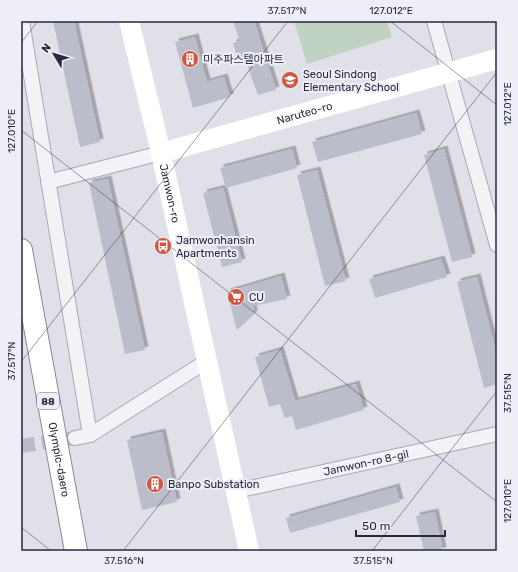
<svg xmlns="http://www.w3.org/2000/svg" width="518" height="572" viewBox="0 0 518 572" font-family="Rubik,'Noto Sans KR',sans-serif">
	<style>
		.green { fill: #c0d2c1 }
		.building { fill: #bcbdcb; filter: url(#shadow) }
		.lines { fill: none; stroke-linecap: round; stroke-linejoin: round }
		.minor-tunnel { stroke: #babbc6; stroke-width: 14; stroke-dasharray: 14 7; stroke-linecap: butt }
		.minor-casing { stroke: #a8a9b6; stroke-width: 16 }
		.trunk-casing { stroke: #86899f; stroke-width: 24 }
		.minor { stroke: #f2f2f7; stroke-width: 14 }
		.secondary { stroke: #fff; stroke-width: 20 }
		.trunk { stroke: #fff; stroke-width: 22 }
		.ticks { fill: none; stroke: #282940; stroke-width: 1; stroke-opacity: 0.45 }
		.labels { text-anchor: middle; stroke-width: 4; stroke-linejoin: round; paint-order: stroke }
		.shield { fill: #eeeff6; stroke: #636477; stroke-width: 1 }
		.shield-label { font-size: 10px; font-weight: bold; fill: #282940 }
		.poi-label { font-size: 11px; fill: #282940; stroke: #eeeff6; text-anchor: start }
		.street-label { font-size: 11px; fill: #282940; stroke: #eeeff6 }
		.neatline { fill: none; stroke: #282940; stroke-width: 1.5 }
		.ticks-label { font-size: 10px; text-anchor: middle; fill: #282940 }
	</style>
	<defs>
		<filter id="shadow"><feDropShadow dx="3.5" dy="-3.5" stdDeviation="0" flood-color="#0004"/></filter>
	</defs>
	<rect width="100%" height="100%" fill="#dfe0e8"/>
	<!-- green -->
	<polygon class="green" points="294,21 387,21 392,37 307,64"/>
	<!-- building -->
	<g class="building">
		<polygon points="53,21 74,21 100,142 80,147"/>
		<polygon points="233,21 254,21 276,90 258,95 245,59 238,61 233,43 240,41"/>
		<polygon points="195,37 207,82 224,77 230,97 193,108 175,42"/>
		<polygon points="416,113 422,134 318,162 312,142"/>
		<polygon points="292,149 297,168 226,188 220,168"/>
		<polygon points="444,149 472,257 452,262 424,155"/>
		<polygon points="317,170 346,281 325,286 297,175"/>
		<polygon points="108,179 145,350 125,354 89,183"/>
		<polygon points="223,188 242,262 222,267 203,193"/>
		<polygon points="441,259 447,277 375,298 369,279"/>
		<polygon points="281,276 287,299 253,306 254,314 237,330 227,292"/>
		<polygon points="477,277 497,356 497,384 484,388 457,282"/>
		<polygon points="280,350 295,401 356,384 364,410 296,430 292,416 285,418 280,404 269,407 255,357"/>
		<polygon points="162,432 177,502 142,510 127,440"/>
		<polygon points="396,487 400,502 290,533 286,518"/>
		<polygon points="435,512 443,551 424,551 416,516"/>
	</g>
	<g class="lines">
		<!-- minor-tunnel -->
		<polyline class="minor-tunnel" points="21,446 75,438"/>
		<!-- minor casing -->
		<g class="minor-casing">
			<g id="minor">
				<polyline points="22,21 90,435"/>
				<polyline points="434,21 497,245"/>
				<polyline points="48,182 161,153"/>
				<polyline points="75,438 90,435 207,361"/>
				<path id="s1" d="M236 491 497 434"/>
			</g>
		</g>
		<!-- trunk casing -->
		<g class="trunk-casing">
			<g id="trunk">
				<path id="s4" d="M21 250 76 551"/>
			</g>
		</g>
		<!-- minor -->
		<use href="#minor" class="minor"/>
		<!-- secondary -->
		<g class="secondary">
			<path id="s2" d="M129 21 161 153 249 551"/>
			<path id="s3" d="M161 153 497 59"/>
		</g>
		<!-- trunk -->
		<use href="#trunk" class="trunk"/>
	</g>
	<!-- ticks -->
	<path class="ticks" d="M390 21 497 105M21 43 38 21M21 130 497 502M21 362 288 21M21 527 51 551M123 551 497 72M372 551 497 391"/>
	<!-- icons -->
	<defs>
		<g id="building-disc" transform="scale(0.9)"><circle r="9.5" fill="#d05642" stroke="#eeeff6"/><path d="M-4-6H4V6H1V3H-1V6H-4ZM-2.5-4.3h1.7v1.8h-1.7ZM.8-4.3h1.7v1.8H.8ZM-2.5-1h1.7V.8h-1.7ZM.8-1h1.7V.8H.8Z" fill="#fff"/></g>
		<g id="school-disc" transform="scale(0.9)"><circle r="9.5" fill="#d05642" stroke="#eeeff6"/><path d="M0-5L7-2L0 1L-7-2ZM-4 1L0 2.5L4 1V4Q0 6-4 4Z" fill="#fff"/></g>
		<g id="bus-disc" transform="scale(0.9)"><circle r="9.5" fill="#d05642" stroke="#eeeff6"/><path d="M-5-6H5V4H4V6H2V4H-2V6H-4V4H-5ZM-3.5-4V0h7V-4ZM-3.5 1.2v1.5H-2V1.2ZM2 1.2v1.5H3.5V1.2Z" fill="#fff"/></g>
		<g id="supermarket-disc" transform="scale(0.9)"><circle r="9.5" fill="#d05642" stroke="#eeeff6"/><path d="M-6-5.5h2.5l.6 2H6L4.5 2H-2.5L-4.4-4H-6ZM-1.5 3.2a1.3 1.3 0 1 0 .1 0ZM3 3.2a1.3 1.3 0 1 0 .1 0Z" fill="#fff"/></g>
	</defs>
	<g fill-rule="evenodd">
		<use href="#building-disc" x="190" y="59"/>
		<use href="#school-disc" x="290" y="80"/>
		<use href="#bus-disc" x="163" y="246"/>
		<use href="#supermarket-disc" x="236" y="297"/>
		<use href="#building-disc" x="155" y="484"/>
	</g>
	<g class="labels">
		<!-- shield labels -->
		<rect class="shield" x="37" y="393" width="22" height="16" rx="3"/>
		<g class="shield-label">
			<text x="48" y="405">88</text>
		</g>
		<!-- poi labels -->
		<g class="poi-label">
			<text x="203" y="63">미주파스텔아파트</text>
			<text x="303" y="78">Seoul Sindong<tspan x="303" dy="13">Elementary School</tspan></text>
			<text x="176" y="244">Jamwonhansin<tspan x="176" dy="13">Apartments</tspan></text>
			<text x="249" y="301">CU</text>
			<text x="168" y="488">Banpo Substation</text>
		</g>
		<!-- street labels -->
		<g class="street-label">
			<text dy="4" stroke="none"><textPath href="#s3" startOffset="149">Naruteo-ro</textPath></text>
			<text dy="4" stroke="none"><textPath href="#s2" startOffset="177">Jamwon-ro</textPath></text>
			<text dy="4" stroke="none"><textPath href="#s4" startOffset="213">Olympic-daero</textPath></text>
			<text dy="4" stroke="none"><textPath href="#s1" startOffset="133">Jamwon-ro 8-gil</textPath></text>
		</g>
	</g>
	<!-- border -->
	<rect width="518" height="572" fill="none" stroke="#eeeff6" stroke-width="44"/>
	<!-- north arrow -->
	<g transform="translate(54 54) rotate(308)" stroke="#eeeff6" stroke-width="3" paint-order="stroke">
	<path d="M0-3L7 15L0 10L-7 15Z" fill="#282940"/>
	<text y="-6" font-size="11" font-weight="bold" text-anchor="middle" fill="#282940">N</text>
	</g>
	<!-- scale -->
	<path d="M356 530v6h89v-6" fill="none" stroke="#282940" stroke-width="2"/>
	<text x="362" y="530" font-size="12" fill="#282940" stroke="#eeeff6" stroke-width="3" paint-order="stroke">50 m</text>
	<rect x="22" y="22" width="474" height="528" class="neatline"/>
	<g class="ticks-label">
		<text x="287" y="14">37.517°N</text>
		<text x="391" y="14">127.012°E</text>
		<text transform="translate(507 104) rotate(-90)" y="4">127.012°E</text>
		<text transform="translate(11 131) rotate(-90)" y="4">127.010°E</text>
		<text transform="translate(11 361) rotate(-90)" y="4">37.517°N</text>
		<text transform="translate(507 393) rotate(-90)" y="4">37.515°N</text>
		<text transform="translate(507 501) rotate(-90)" y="4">127.010°E</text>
		<text x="124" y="564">37.516°N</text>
		<text x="373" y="564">37.515°N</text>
	</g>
</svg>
